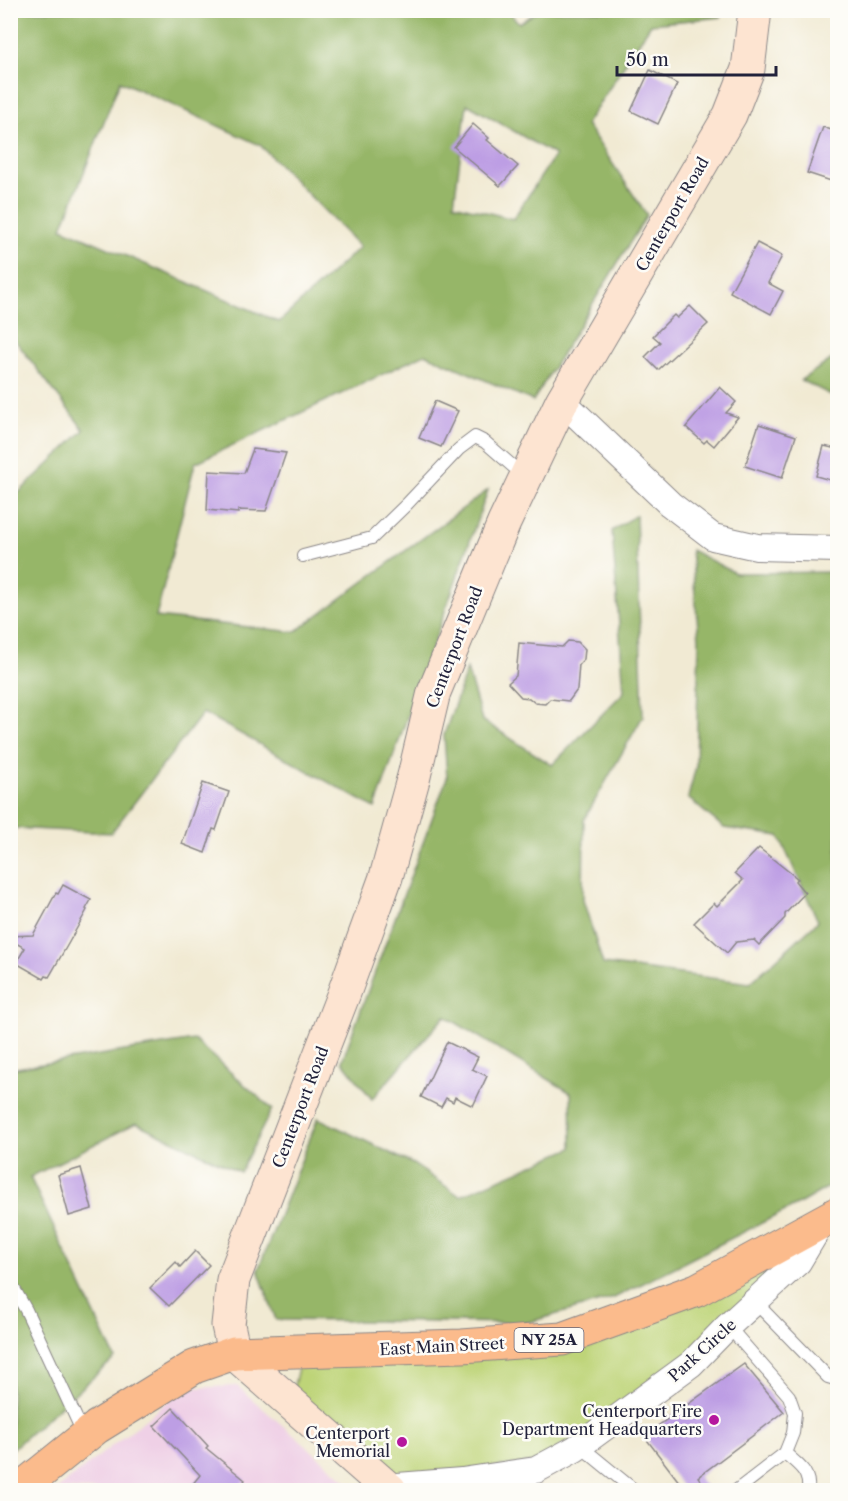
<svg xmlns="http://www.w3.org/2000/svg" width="848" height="1501" viewBox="0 0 848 1501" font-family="'Libre Caslon Text',serif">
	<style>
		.built { fill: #efd0e6 }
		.green { fill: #bed478; stroke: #707b5a; stroke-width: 1.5 }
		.forest { fill: #96b668; stroke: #5c6c52; stroke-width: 1.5; fill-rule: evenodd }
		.building { fill: #bd9ee4 }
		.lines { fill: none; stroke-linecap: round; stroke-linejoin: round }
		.lane-casing { stroke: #8a8687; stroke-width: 14 }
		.street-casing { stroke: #8a8687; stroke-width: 28 }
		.secondary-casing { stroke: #8a8687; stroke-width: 35 }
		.primary-casing { stroke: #8a8687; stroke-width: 35 }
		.lane { stroke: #fff; stroke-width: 12 }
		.street { stroke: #fff; stroke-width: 26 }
		.secondary { stroke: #fde4d1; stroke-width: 33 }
		.primary { stroke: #fbbb8c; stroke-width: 33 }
		.poi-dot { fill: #b5179e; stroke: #fdfcf7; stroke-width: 2 }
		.labels { text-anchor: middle; stroke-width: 5; stroke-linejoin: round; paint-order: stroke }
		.shield { fill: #fdfcf7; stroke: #646373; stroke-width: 1.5 }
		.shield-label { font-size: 15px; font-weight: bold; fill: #22223b }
		.street-label { font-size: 16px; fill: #22223b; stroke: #fdfcf7 }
		.poi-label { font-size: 16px; fill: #22223b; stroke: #fdfcf7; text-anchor: end }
	</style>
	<rect width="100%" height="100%" fill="#fdfcf7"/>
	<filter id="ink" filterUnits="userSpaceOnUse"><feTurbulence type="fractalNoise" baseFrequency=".0167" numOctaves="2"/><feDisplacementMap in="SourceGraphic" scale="12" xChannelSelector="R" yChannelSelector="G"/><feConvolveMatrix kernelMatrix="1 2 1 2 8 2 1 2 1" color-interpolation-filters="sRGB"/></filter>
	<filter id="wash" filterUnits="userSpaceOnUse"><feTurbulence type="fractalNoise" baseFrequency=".008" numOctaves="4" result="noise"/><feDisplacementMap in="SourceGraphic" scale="24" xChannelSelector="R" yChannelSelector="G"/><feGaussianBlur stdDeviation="1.35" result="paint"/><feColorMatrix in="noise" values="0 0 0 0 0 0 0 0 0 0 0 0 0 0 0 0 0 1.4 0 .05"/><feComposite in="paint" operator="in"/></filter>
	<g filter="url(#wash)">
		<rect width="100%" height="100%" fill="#f1ead3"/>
		<!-- built -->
		<polygon class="built" points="237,1386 357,1490 56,1490 185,1388"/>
		<!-- green -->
		<polygon class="green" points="807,1237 691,1357 538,1462 477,1469 399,1476 293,1390 300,1359 557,1347"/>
		<!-- forest -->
		<g class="forest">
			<path d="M507 10 519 23 538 11H718L721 17 651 24 586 124 647 215 533 401 425 354 195 463 156 617 295 632 488 490 375 808 203 713 111 833 11 828 10 501 84 430 11 335V11ZM120 81 260 145 360 247 279 322 62 228ZM467 104 555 155 513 219 454 204Z"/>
			<polygon points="837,356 837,398 801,380"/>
			<polygon points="636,515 643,716 584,820 583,900 603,964 750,983 818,921 779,836 724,828 688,798 696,766 699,639 691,550 735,573 836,572 837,579 837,1182 799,1204 614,1298 526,1323 276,1320 258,1270 318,1118 413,1164 460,1196 572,1148 571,1093 445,1016 372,1099 342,1061 447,778 444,735 467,669 482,720 552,765 624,692 612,531"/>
			<polygon points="194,1040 272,1109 240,1172 136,1123 30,1177 115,1358 11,1450 11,1069"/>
		</g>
		<g id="blocks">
			<!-- building -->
			<g class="building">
				<polygon points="650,70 677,84 658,124 631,111"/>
				<polygon points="473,124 489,138 487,140 518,166 500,186 454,147"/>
				<polygon points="823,127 837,132 837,183 807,173"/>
				<polygon points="757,243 782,256 768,283 783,291 771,314 730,292"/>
				<polygon points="690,306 708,324 658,370 645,357 660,342 653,336 674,315 677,318"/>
				<polygon points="720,387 736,402 726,413 738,417 714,446 707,440 704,443 686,427"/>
				<polygon points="435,401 458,411 441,447 419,438"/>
				<polygon points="759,424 796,436 782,478 745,466"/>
				<polygon points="824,446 837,449 837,482 816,476"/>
				<polygon points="253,449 286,453 266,511 238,510 238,513 207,510 209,471 244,473"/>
				<polygon points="568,641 578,642 585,649 584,659 579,664 577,690 569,701 550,699 545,704 535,703 529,698 521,697 508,683 516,676 519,643 562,647"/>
				<polygon points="203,783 229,792 216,830 213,829 205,853 182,844"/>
				<polygon points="759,848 798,879 795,881 805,893 785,914 785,918 759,945 754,940 736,942 727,953 694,923 714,903 717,906 743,880 735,873"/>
				<polygon points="63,885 91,900 86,909 87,910 68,944 49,977 46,976 44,979 16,963 25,948 10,940 10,936 33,935 56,893 58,894"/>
				<polygon points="447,1042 478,1057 472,1069 487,1076 473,1106 455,1097 453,1102 446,1098 441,1107 421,1097"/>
				<polygon points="81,1168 92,1209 69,1216 58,1175"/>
				<polygon points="195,1251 209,1265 169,1306 150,1288 176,1262 180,1267"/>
				<polygon points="744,1364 784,1412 698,1477 709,1491 686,1491 644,1436"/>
				<polygon points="173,1408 208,1446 206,1448 245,1480 236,1491 187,1491 200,1475 154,1426"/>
			</g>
		</g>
	</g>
	<g filter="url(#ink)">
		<use href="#blocks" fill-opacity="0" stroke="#8a8687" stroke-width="1.5"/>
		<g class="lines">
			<!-- lane casing -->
			<g class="lane-casing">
				<g id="lane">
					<polyline points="303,556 372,538 407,504 459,449 475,437 485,442 525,477"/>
					<polyline points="10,1282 26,1310 84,1435"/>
					<polyline points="755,1302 828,1377 838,1380"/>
					<polyline points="728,1326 789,1396 795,1413 793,1433 785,1453 737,1490"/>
					<polyline points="579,1445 634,1490"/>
					<path d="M785 1453C798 1465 810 1471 808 1490"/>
				</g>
			</g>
			<!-- street casing -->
			<g class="street-casing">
				<g id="street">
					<polyline points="562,401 670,504 713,537 757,547 838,549"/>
					<polyline points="385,1487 462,1481 536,1470 575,1449 691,1364 728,1326 798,1262 822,1222"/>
				</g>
			</g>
			<!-- secondary casing -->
			<g class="secondary-casing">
				<polyline id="secondary" points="390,1490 234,1353 228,1325 233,1280 344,993 386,877 414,776 434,692 504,523 562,401 730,115 748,69 755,10"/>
			</g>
			<!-- primary casing -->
			<g class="primary-casing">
				<polyline id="primary" points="19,1490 97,1427 194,1367 234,1353 462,1346 562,1339 697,1290 838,1213"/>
			</g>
			<!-- lane -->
			<use href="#lane" class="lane"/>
			<!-- street -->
			<use href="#street" class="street"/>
			<!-- secondary -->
			<use href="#secondary" class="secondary"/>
			<!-- primary -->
			<use href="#primary" class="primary"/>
		</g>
	</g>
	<!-- markers -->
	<g class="poi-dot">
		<circle cx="714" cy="1420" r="6"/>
		<circle cx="402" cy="1442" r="6"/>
	</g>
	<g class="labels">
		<!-- shield labels -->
		<rect class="shield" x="514.5" y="1328" width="69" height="24" rx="4.5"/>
		<g class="shield-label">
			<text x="549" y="1345">NY 25A</text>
		</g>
		<!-- street labels -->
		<g class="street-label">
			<text transform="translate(672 214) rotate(-60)" y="6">Centerport Road</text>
			<text transform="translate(454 647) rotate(-69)" y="6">Centerport Road</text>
			<text transform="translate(300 1107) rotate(-69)" y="6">Centerport Road</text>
			<text transform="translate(442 1346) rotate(-3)" y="6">East Main Street</text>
			<text transform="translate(702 1350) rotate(-42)" y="6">Park Circle</text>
		</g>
		<!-- poi labels -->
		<g class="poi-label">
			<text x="702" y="1417">Centerport Fire<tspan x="702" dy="18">Department Headquarters</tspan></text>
			<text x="390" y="1439">Centerport<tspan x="390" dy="18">Memorial</tspan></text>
		</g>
	</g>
	<!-- margin -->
	<rect width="848" height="1501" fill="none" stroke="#fdfcf7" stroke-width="36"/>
	<!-- scale -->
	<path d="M617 66v9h159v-9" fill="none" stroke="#22223b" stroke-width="3"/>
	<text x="626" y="66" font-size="18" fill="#22223b" stroke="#fdfcf7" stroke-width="4.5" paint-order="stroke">50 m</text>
</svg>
